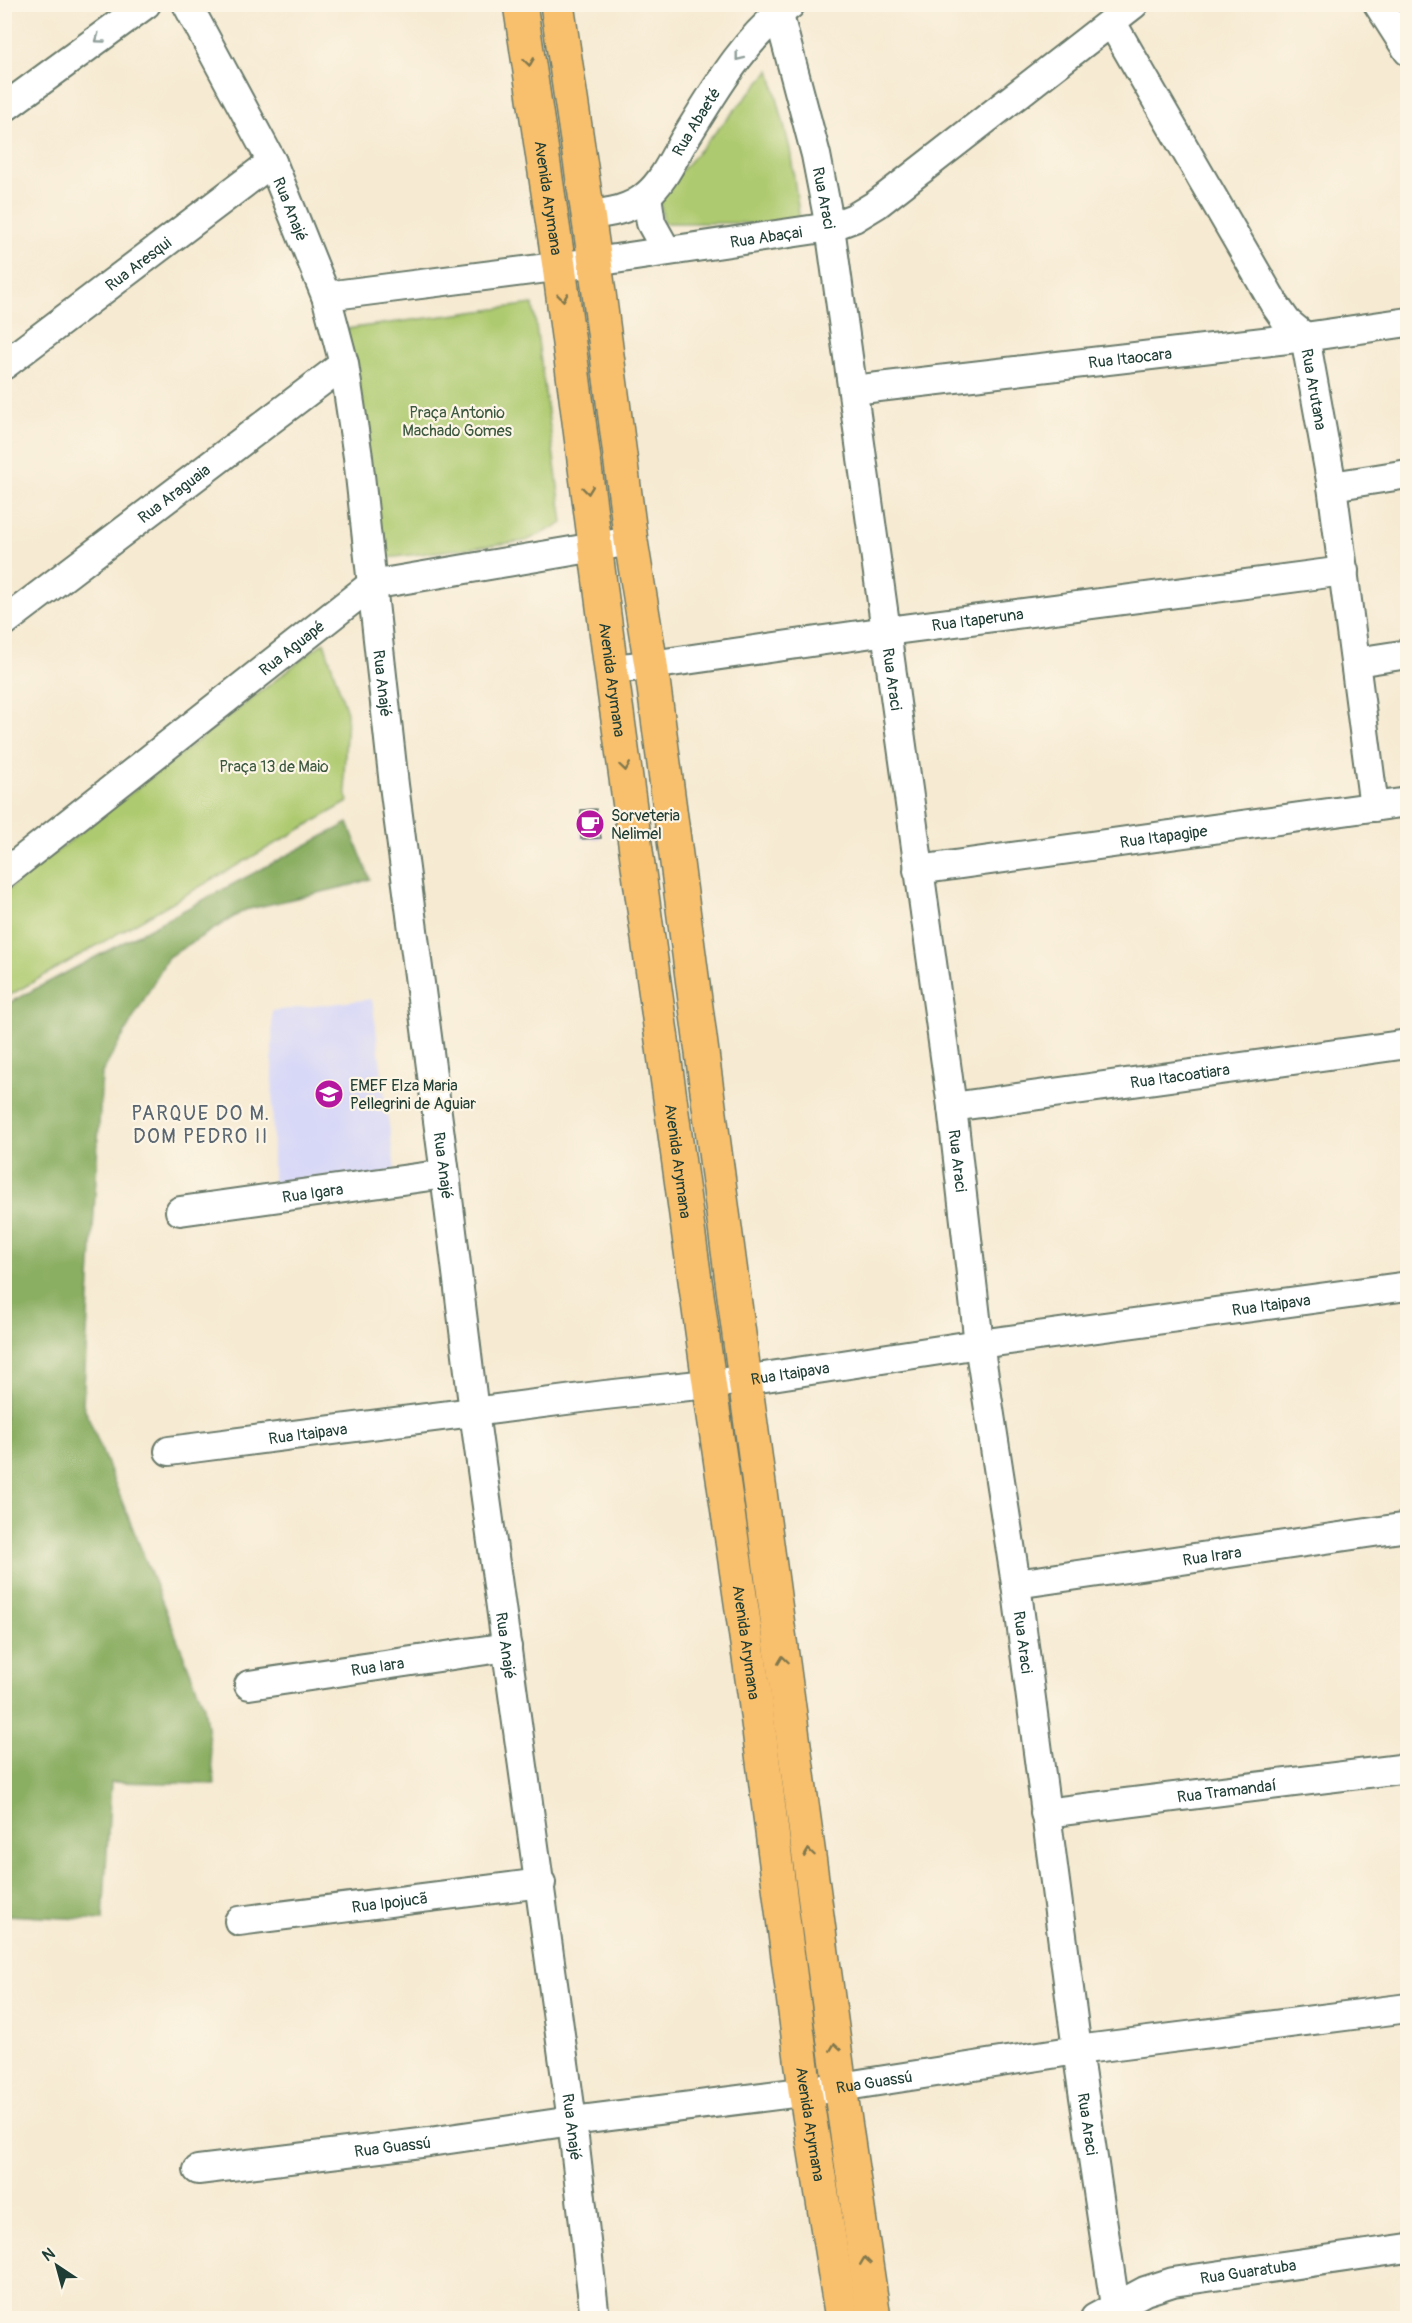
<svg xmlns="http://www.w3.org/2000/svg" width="1412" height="2323" viewBox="0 0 1412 2323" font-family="Pangolin,sans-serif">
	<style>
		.built { fill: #d7d7f8 }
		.green { fill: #aeca70; stroke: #668452; stroke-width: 1.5 }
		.forest { fill: #8aae62; stroke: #54764b; stroke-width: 1.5 }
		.building { fill: #c6b3e6 }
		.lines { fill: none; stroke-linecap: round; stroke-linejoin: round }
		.minor-casing { stroke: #6a7a6b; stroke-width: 32 }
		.major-casing { stroke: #6a7a6b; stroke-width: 36 }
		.minor { stroke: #fff; stroke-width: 28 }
		.major { stroke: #f8bf6c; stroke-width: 33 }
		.oneway { stroke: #8f9e9a }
		.oneway2 { stroke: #81784d }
		.labels { text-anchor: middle; stroke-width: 4.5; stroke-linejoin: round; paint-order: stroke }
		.street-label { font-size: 16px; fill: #1f3d34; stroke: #fcf5e5 }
		.park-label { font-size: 16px; fill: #3c5940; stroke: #fcf5e5 }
		.poi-label { font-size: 16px; fill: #1f3d34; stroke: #fcf5e5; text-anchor: start }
		.quarter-label { font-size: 20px; letter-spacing: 1.5px; fill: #596672; stroke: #fcf5e5 }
	</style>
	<rect width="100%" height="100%" fill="#fcf5e5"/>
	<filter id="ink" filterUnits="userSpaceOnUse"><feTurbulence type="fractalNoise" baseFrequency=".0167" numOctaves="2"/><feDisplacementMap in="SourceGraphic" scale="12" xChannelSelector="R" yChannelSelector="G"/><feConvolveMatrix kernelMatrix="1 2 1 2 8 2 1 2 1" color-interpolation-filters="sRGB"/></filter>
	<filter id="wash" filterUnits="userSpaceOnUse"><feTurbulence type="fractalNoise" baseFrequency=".008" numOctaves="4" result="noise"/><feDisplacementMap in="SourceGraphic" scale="24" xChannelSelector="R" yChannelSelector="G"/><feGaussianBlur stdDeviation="1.35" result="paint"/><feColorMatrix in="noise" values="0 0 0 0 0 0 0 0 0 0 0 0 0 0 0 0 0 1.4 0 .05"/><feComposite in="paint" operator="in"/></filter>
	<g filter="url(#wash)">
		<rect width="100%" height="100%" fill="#f6ead2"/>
		<!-- built -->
		<polygon class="built" points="372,999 396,1177 273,1188 272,1011"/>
		<!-- green -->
		<g class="green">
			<polygon points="770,70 790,149 801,228 739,223 663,223 660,195"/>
			<polygon points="533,304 563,523 526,541 379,559 346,329"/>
			<polygon points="324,642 347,712 344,776 348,802 5,998 5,892"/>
		</g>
		<!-- forest -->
		<polygon class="forest" points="348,823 370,879 352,885 245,910 168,957 102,1073 83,1404 204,1706 215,1784 111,1782 103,1920 5,1915 5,1005"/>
		<g id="blocks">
			<!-- building -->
			<polygon class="building" points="596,809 601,838 581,839 581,810"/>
		</g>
	</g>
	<g filter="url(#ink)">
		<use href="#blocks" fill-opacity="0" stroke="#6a7a6b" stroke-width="1.5"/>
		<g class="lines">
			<!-- minor casing -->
			<g class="minor-casing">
				<g id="minor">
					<path id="s1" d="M187 4 272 162 326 296 344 364 358 457 394 785 445 1174 474 1412 572 2121 595 2318"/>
					<path id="s2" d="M776 4 816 155 830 227 952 1107 979 1344 1016 1584 1077 2050 1115 2306 1120 2318"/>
					<polyline points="1378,4 1408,51"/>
					<path id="s3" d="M1112 23 1275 305 1287 322 1305 337 1332 486 1374 807"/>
					<polyline points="4,108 146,4"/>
					<polyline points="647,196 651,223 666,250"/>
					<path id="s4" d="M587 215C608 213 631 210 647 195 663 182 673 159 683 142 713 94 743 39 790 5"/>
					<path id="s5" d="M326 296 595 262 830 227 854 218 877 204 1134 4"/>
					<path id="s6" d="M4 365 272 162"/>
					<path id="s7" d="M853 390 1305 337 1408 322"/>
					<polyline points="1332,486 1408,474"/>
					<path id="s8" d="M4 622 344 364"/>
					<polyline points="1356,662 1408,654"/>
					<path id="s9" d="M611 669 651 665 887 631 1344 571"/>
					<path id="s10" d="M918 870 1408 802"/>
					<path id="s11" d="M4 874 371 585 631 541"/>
					<path id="s12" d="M952 1107 1408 1044"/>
					<path id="s13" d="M180 1211 445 1174"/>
					<path id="s14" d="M169 1451 605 1395 745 1380 979 1344 1408 1286"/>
					<path id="s15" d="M1016 1584 1408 1527"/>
					<path id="s16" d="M249 1685 507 1647"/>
					<path id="s17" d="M1045 1813 1408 1768"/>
					<path id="s18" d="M239 1921 541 1883"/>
					<path id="s19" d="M198 2170 429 2142 572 2121 840 2087 1077 2050 1408 2008"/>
					<path id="s20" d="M1095 2318 1145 2291 1173 2282 1408 2248"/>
				</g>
			</g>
			<!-- major casing -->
			<g class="major-casing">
				<g id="major">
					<path id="s21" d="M520 4 559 266 611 669 709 1382 755 1699 805 2090 842 2318"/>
					<polyline points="557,4 595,262 631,541 651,665 745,1380 840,2087 874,2318"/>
				</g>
			</g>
			<!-- minor -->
			<use href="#minor" class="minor"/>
			<!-- major -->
			<use href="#major" class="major"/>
		</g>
		<!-- one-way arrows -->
		<defs><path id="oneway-chevron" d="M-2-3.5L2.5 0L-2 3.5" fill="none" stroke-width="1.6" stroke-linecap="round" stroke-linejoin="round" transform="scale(1.5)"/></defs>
		<g class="oneway">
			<use href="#oneway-chevron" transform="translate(99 39) rotate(144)"/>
			<use href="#oneway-chevron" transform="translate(739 57) rotate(128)"/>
		</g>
		<g class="oneway2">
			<use href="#oneway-chevron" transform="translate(529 62) rotate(82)"/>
			<use href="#oneway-chevron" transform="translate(563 297) rotate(83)"/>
			<use href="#oneway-chevron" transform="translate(588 490) rotate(83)"/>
			<use href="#oneway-chevron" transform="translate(625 767) rotate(82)"/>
			<use href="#oneway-chevron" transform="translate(783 1660) rotate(-98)"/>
			<use href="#oneway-chevron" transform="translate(809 1853) rotate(-98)"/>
			<use href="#oneway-chevron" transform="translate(835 2047) rotate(-98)"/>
			<use href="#oneway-chevron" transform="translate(865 2261) rotate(-98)"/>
		</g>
	</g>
	<!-- icons -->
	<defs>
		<g id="cafe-disc" transform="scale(1.5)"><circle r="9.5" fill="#b5179e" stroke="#fcf5e5"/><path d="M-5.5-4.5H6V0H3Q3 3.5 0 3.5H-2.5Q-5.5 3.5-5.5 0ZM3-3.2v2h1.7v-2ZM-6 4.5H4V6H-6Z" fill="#fff"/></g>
		<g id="school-disc" transform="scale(1.5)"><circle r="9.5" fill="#b5179e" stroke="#fcf5e5"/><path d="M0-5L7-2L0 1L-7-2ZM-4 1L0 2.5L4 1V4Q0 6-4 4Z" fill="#fff"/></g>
	</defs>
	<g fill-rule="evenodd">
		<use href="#cafe-disc" x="590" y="824"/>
		<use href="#school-disc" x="329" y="1094"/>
	</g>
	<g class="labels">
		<!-- street labels -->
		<g class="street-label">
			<text dy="6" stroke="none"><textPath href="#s4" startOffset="153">Rua Abaeté</textPath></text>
			<text dy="6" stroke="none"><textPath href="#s2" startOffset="200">Rua Araci</textPath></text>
			<text dy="6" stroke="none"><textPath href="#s21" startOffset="196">Avenida Arymana</textPath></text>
			<text dy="6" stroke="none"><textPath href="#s1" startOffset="230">Rua Anajé</textPath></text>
			<text dy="6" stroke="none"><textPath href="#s5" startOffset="444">Rua Abaçai</textPath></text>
			<text dy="6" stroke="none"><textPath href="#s6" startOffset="168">Rua Aresqui</textPath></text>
			<text dy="6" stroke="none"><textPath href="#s7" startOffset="279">Rua Itaocara</textPath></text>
			<text dy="6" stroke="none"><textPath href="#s3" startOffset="423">Rua Arutana</textPath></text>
			<text dy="6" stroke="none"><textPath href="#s8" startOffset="213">Rua Araguaia</textPath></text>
			<text dy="6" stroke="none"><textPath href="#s9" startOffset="370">Rua Itaperuna</textPath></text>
			<text dy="6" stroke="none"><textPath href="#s11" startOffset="366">Rua Aguapé</textPath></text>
			<text dy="6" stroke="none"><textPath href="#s2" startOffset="686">Rua Araci</textPath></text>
			<text dy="6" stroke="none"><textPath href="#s21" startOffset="682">Avenida Arymana</textPath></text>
			<text dy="6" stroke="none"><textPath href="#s1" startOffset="716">Rua Anajé</textPath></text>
			<text dy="6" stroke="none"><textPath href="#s10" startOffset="248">Rua Itapagipe</textPath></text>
			<text dy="6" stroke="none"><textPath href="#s12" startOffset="230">Rua Itacoatiara</textPath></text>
			<text dy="6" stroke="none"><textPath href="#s2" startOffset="1172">Rua Araci</textPath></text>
			<text dy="6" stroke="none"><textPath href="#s21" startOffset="1168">Avenida Arymana</textPath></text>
			<text dy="6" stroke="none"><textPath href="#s1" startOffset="1202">Rua Anajé</textPath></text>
			<text dy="6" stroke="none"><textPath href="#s13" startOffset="134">Rua Igara</textPath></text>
			<text dy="6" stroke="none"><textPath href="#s14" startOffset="1112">Rua Itaipava</textPath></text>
			<text dy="6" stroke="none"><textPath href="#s14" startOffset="626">Rua Itaipava</textPath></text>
			<text dy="6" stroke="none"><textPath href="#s14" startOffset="140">Rua Itaipava</textPath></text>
			<text dy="6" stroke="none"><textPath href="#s15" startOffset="198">Rua Irara</textPath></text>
			<text dy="6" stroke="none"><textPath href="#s2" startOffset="1658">Rua Araci</textPath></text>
			<text dy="6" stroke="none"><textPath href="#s21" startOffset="1654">Avenida Arymana</textPath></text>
			<text dy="6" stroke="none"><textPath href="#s1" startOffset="1686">Rua Anajé</textPath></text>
			<text dy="6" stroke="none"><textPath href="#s16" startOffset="130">Rua Iara</textPath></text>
			<text dy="6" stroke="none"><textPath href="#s17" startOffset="183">Rua Tramandaí</textPath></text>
			<text dy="6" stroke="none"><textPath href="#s18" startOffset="152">Rua Ipojucã</textPath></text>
			<text dy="6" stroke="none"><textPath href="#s19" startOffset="682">Rua Guassú</textPath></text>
			<text dy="6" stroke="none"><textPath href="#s2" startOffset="2144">Rua Araci</textPath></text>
			<text dy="6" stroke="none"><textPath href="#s21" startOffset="2140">Avenida Arymana</textPath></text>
			<text dy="6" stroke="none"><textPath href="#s1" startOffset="2172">Rua Anajé</textPath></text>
			<text dy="6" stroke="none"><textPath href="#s19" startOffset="196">Rua Guassú</textPath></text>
			<text dy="6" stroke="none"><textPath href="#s20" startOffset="162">Rua Guaratuba</textPath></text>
		</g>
		<!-- park labels -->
		<g class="park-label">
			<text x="457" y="418">Praça Antonio<tspan x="457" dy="18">Machado Gomes</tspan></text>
			<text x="274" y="772">Praça 13 de Maio</text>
		</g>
		<!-- poi labels -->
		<g class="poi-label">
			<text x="611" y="821">Sorveteria<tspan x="611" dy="18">Nelimel</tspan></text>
			<text x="350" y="1091">EMEF Elza Maria<tspan x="350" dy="18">Pellegrini de Aguiar</tspan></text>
		</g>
		<!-- quarter labels -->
		<g class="quarter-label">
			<text x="201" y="1120">PARQUE DO M.<tspan x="201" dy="23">DOM PEDRO II</tspan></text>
		</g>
	</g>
	<!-- margin -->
	<rect width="1412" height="2323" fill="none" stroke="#fcf5e5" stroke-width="24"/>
	<!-- north arrow -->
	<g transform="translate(57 2266) rotate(324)" stroke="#fcf5e5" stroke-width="4.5" paint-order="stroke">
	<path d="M0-4.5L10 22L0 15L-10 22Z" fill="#1f3d34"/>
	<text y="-9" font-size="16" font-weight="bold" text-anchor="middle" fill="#1f3d34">N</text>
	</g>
</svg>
